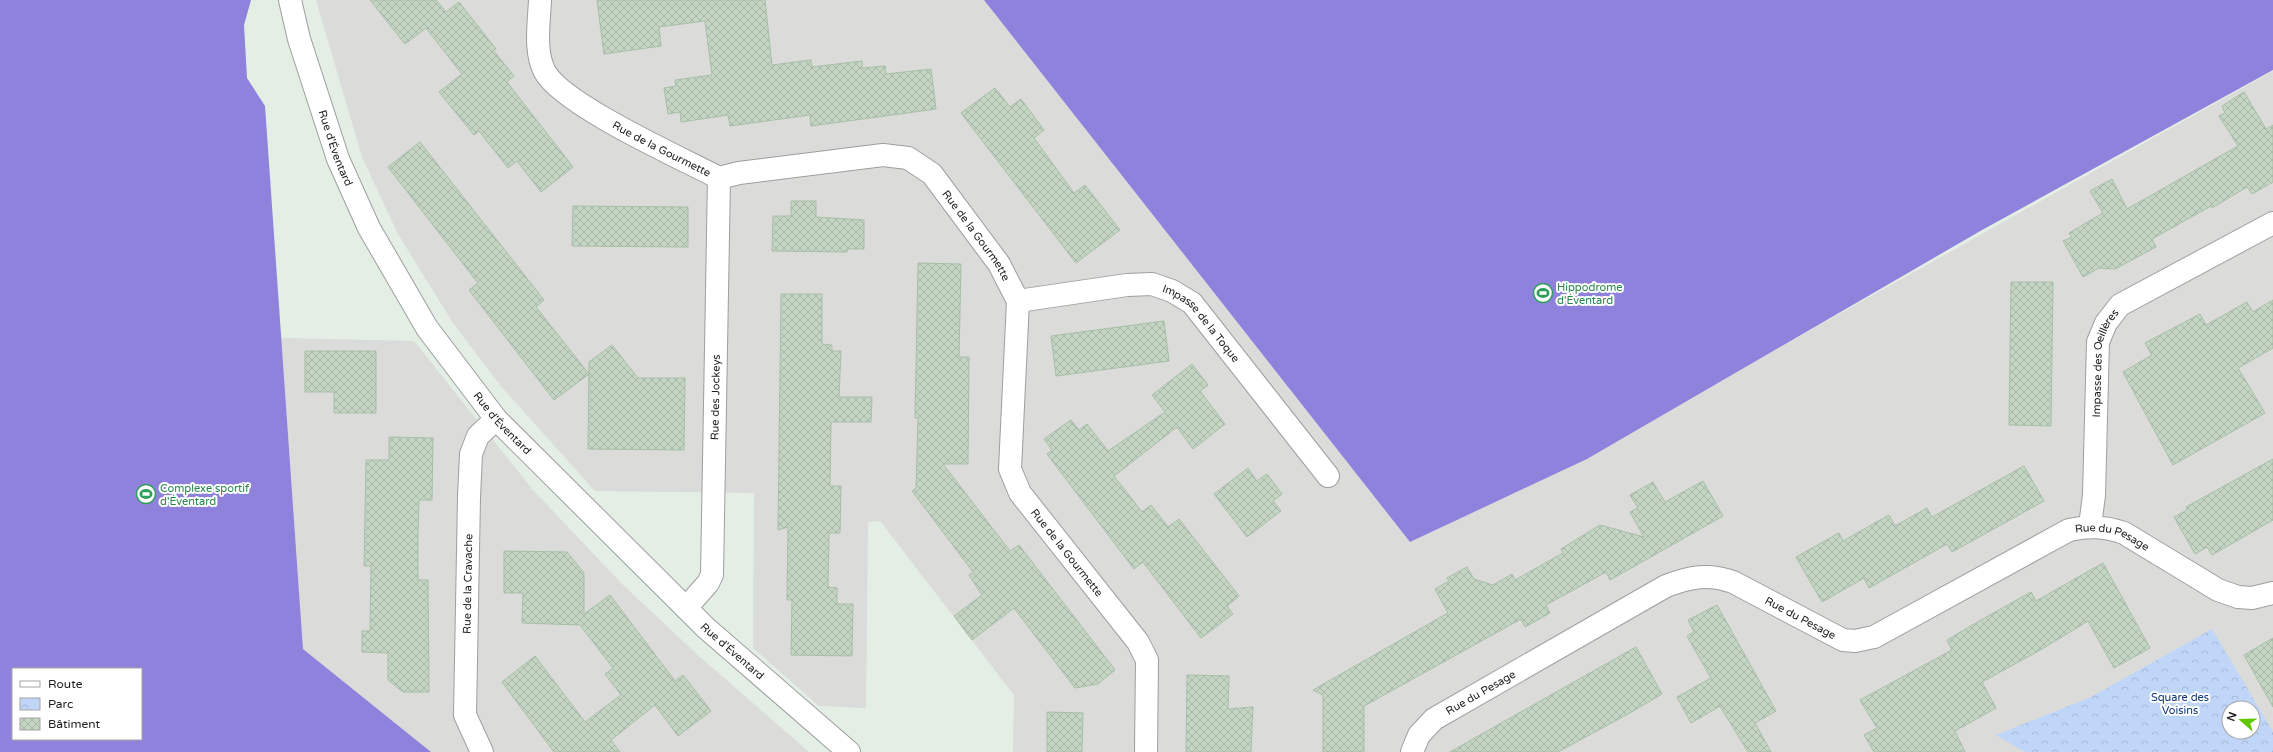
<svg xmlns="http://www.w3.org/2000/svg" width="2273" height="752" viewBox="0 0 2273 752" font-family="'Varela Round',sans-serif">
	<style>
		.residential { fill: #dbdbda; fill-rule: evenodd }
		.park { fill: url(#park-crowns); fill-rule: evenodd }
		.pitch { fill: #8f82dc; fill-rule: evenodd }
		.building { fill: url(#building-cross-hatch); stroke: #a7bfa6 }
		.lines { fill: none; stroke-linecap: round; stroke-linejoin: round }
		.minor-casing { stroke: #9e9e9e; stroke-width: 24 }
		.tertiary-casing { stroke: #9e9e9e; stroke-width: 24 }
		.minor { stroke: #fff; stroke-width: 22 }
		.tertiary { stroke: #fff; stroke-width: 22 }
		.labels { text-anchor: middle; stroke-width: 4; stroke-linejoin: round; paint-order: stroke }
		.street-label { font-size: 11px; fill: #1d1d1d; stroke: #fff }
		.leisure-label { font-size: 11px; fill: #27864d; stroke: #fff; text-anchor: start }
		.park-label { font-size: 11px; fill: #0d3779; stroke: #fff }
	</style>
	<defs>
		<pattern id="park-crowns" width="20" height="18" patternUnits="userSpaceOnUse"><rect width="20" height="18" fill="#c0d6f8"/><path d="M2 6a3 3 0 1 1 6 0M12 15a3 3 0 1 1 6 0" fill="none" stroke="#a5b7d4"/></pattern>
		<pattern id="building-cross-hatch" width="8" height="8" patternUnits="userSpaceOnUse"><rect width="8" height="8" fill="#c4d5c4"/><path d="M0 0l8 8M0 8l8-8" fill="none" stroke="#a8b6a8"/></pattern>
	</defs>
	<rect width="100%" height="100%" fill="#e3eee5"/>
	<!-- residential -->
	<g class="residential">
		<path d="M316 0H984L1410 542 1587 459 1764 356 2273 71V752H1013L1014 695 880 521 868 522 866 708 819 706 753 648 754 493 595 491 500 385 453 323 398 234 362 157ZM2229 708H2253V732H2229Z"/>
		<polygon points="281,338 414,341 533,490 622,584 700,657 809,752 431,752 303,649"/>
	</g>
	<!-- park -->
	<path class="park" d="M2212 629 2273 732V752H2025L1996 735 2091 697ZM2229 708H2253V732H2229Z"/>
	<!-- pitch -->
	<g class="pitch">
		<path d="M0 0H251L244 25 247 78 265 106 303 649 431 752H0ZM13 669H141V739H13Z"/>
		<polygon points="984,0 2273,0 2273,70 1982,230 1587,459 1410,542"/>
	</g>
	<!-- building -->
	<g class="building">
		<polygon points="370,0 436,0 446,12 459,2 496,49 493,50 514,76 507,82 573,167 541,192 517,161 508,168 479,131 474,135 439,92 462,74 426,28 405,44"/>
		<polygon points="597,0 765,0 772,65 811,60 812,67 862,61 862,68 885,66 886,74 931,69 936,109 811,126 810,115 730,126 728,115 681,122 680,112 668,114 664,88 676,86 675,80 712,75 705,21 659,27 661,46 604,54"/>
		<polygon points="995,88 1010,107 1021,99 1044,130 1034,138 1074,193 1085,185 1120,230 1076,263 961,113"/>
		<polygon points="2244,92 2266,129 2273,125 2273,182 2252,194 2247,187 2212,208 2211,206 2152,239 2156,247 2115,269 2099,268 2083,277 2063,241 2072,237 2069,233 2103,213 2090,191 2112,179 2127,209 2238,146 2219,116 2225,113 2222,106"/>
		<polygon points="420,142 544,300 536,307 589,374 554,400 469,290 478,283 388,167"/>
		<polygon points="791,201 816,201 816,217 864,220 864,249 847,249 847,252 772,251 773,216 791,216"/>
		<polygon points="573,206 688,207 688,247 572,246"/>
		<polygon points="918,263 961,264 959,357 969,357 968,464 943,464 1010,551 1019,545 1115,670 1098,684 1075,688 1014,608 972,640 954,616 982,595 969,575 973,572 912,491 916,488 918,418 915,418"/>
		<polygon points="2011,282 2053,282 2051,426 2009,425"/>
		<polygon points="781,294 822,294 822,344 832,345 832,351 841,351 839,397 872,397 871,422 831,422 830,486 841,486 840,533 829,533 828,587 837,588 837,604 853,604 852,656 791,655 792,600 787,600 788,527 778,530"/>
		<polygon points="2273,300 2273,348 2238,368 2265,413 2173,465 2123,372 2152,355 2145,343 2200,314 2206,325 2247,302 2253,312"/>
		<polygon points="1164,321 1169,361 1056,376 1051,336"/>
		<polygon points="612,345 638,378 685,378 684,450 588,449 589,362"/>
		<polygon points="305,351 376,351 376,413 334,413 334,392 305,392"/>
		<polygon points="1192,364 1208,385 1200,391 1225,424 1193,449 1177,427 1114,476 1142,512 1151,505 1168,527 1179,519 1239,596 1227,606 1233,614 1201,638 1143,562 1134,569 1047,454 1052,450 1044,439 1071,420 1079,430 1087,424 1108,451 1165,412 1152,395"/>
		<polygon points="389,437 433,438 432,500 419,500 418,533 418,580 428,580 429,692 403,692 388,680 388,653 362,652 362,631 370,631 371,566 364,566 366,460 389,460"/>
		<polygon points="2273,459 2273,520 2212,555 2207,547 2195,554 2174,517 2187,510 2186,507"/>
		<polygon points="2024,466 2044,501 1952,552 1947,544 1869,588 1864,578 1822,602 1796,557 1839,533 1843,541 1889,515 1895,526 1927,508 1932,517"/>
		<polygon points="1248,468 1257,481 1267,474 1282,494 1273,501 1281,511 1247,537 1214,494"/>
		<polygon points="1703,481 1723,516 1610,580 1606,572 1546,605 1550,613 1525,627 1521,619 1364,706 1364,752 1323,752 1323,695 1313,690 1448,613 1435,589 1449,581 1447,578 1467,567 1474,579 1493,585 1512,574 1515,580 1563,553 1561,549 1600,525 1644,537 1630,512 1638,508 1630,495 1653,482 1665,502"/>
		<polygon points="504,551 567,552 584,573 584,614 610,595 675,681 683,675 711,711 678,736 655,705 611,740 620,752 554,752 502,682 535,656 585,722 621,695 605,674 613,668 580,625 522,623 523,593 504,593"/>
		<polygon points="2103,563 2150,648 2114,668 2088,621 2042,649 1982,682 1996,708 1955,731 1965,752 1874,752 1864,735 1877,728 1860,700 1952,650 1947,640 1981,620 2031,592 2036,601"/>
		<polygon points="1717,605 1776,711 1755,723 1771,752 1748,752 1720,706 1691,723 1677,697 1711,678 1687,636 1694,632 1688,620"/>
		<polygon points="2273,638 2273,707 2244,655"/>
		<polygon points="1636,647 1662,694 1628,714 1558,752 1450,752"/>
		<polygon points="1187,675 1229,676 1228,709 1253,707 1251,752 1186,752"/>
		<polygon points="1047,712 1083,713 1082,752 1047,752"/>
	</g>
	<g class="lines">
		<!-- minor casing -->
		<g class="minor-casing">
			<g id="minor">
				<path id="s1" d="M540 0C539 23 534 52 545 72 563 105 681 158 719 178L739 173 883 155 908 158 932 174 999 264 1018 301 1010 469 1020 493 1138 642 1147 660 1146 752"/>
				<path id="s2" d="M1018 301 1127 285 1152 284 1172 291 1192 303 1328 476"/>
				<path id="s3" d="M2090 526 2094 495 2098 342 2106 323 2120 305 2273 223"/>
				<path id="s4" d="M686 608 708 583 712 575 719 178"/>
				<path id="s5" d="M482 752 465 715 469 497 471 454 478 436 496 419"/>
				<path id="s6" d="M1412 752 1419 735 1434 719 1666 586C1690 577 1708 573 1733 582L1843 640 1855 641 1874 637 2069 530C2089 526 2104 526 2124 533L2218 590 2238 597 2252 598 2273 593"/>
			</g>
		</g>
		<!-- tertiary casing -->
		<g class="tertiary-casing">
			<g id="tertiary">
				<path id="s7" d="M290 0 299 39 338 159 369 228 427 328 496 419 706 628 849 752"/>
			</g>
		</g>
		<!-- minor -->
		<use href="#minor" class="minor"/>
		<!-- tertiary -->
		<use href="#tertiary" class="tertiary"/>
	</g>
	<!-- icons -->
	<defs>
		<g id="stadium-ring" transform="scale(1)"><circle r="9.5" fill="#fff" stroke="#2e9e5b" stroke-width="1.5"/><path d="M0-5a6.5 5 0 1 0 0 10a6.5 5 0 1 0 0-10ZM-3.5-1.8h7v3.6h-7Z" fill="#2e9e5b"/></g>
	</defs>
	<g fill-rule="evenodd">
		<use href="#stadium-ring" x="1543" y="293"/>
		<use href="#stadium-ring" x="146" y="494"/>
	</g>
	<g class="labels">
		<!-- street labels -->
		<g class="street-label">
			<text dy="4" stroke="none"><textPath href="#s7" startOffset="155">Rue d'Éventard</textPath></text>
			<text dy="4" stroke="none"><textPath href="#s1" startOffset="214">Rue de la Gourmette</textPath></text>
			<text dy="4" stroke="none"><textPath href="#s1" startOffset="574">Rue de la Gourmette</textPath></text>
			<text dy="4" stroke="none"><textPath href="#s2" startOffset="200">Impasse de la Toque</textPath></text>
			<text dy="4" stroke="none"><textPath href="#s3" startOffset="165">Impasse des Oeillères</textPath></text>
			<text dy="4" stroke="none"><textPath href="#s4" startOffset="220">Rue des Jockeys</textPath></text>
			<text dy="4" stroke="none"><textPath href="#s7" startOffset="479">Rue d'Éventard</textPath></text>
			<text dy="4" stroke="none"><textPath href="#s6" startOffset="800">Rue du Pesage</textPath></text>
			<text dy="4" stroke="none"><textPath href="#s1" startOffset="922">Rue de la Gourmette</textPath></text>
			<text dy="4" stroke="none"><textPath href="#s5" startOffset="172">Rue de la Cravache</textPath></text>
			<text dy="4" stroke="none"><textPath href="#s6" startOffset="453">Rue du Pesage</textPath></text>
			<text dy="4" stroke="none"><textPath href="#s7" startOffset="803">Rue d'Éventard</textPath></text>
			<text dy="4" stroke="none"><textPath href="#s6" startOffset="94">Rue du Pesage</textPath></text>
		</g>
		<!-- leisure labels -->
		<g class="leisure-label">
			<text x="1557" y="291">Hippodrome<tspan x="1557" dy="13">d'Éventard</tspan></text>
			<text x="160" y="492">Complexe sportif<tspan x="160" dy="13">d'Éventard</tspan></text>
		</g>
		<!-- park labels -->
		<g class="park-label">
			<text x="2180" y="701">Square des<tspan x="2180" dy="13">Voisins</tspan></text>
		</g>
	</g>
	<!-- legend -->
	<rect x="12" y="668" width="130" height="72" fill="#ffffff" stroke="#a5a5a5"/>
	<rect x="20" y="681" width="20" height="6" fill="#ffffff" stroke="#a5a5a5"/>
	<text x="48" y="688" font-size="12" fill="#1d1d1d">Route</text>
	<rect x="20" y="698" width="20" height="12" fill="url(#park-crowns)" stroke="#a5a5a5"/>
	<text x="48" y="708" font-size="12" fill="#1d1d1d">Parc</text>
	<rect x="20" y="718" width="20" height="12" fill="url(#building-cross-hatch)" stroke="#a5a5a5"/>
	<text x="48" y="728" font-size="12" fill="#1d1d1d">Bâtiment</text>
	<!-- north arrow -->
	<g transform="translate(2241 720) rotate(290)"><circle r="19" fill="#ffffff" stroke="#a5a5a5"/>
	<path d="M0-3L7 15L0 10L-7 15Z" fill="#5fc604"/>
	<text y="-6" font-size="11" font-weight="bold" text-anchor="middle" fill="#1d1d1d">N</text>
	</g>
</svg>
